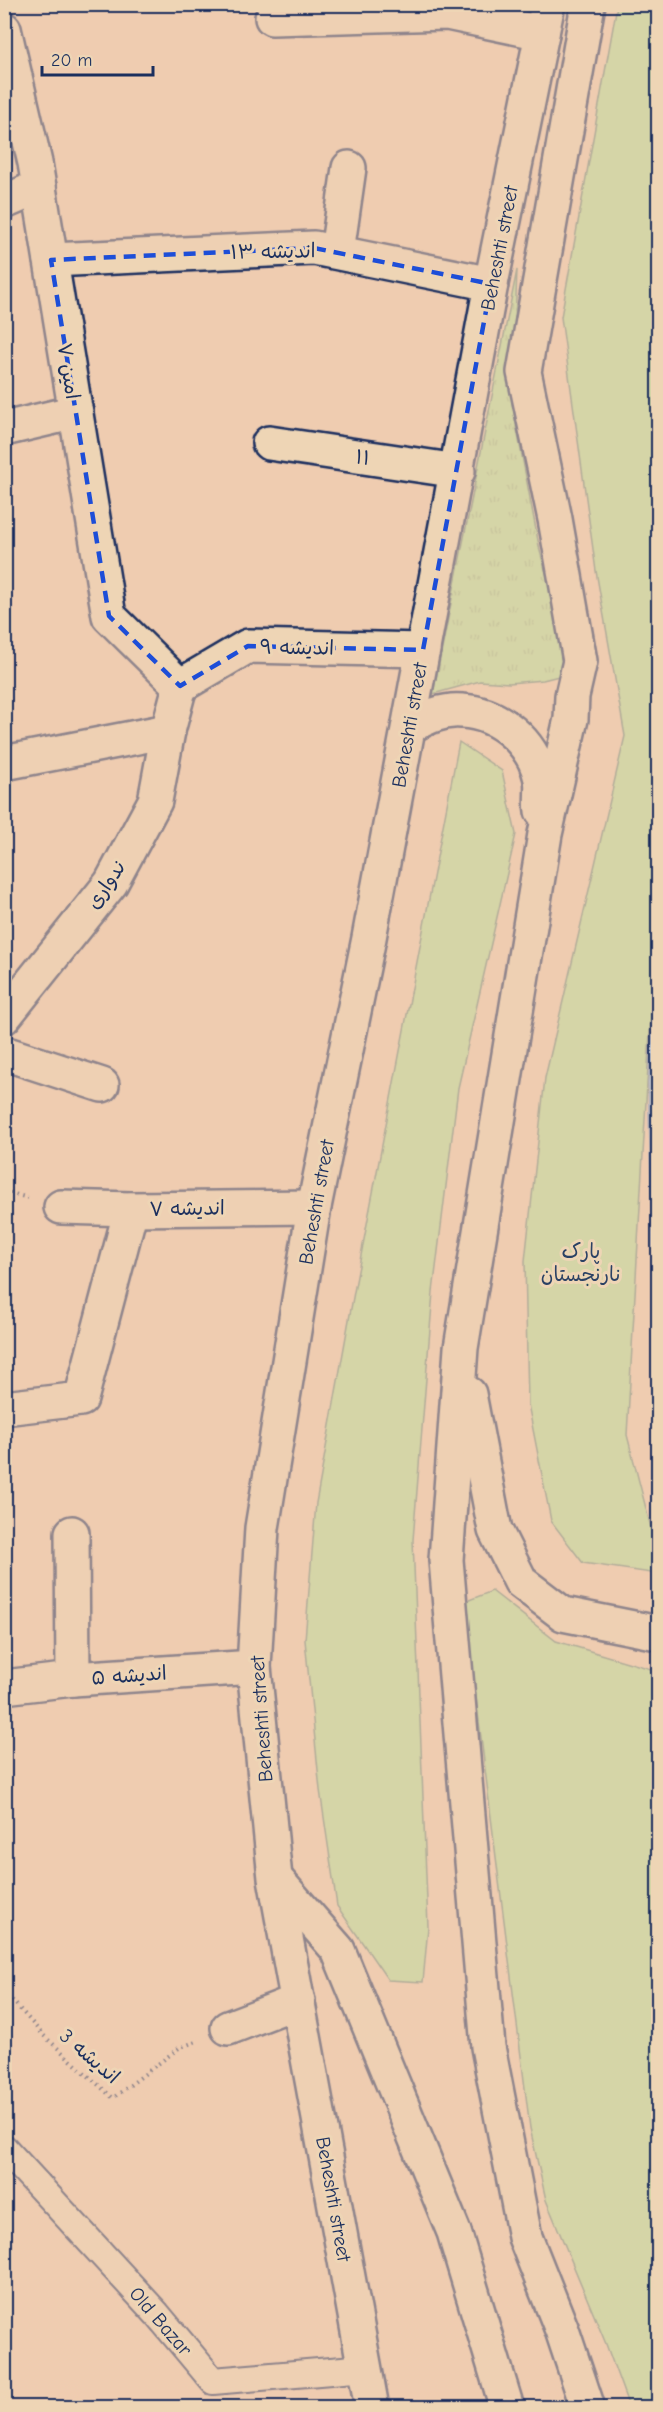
<svg xmlns="http://www.w3.org/2000/svg" width="663" height="2412" viewBox="0 0 663 2412" font-family="'Comic Neue','Playpen Sans Arabic',sans-serif">
	<style>
		.grass { fill: url(#grass-tufts); stroke: #69877c; stroke-width: 1.5 }
		.park { fill: #b7df9b; stroke: #69877c; stroke-width: 1.5 }
		.water { fill: #a0cefb; stroke: #6b8ebc; stroke-width: 1.5 }
		.lines { fill: none; stroke-linecap: round; stroke-linejoin: round }
		.pedestrian-casing { stroke: #1b2f5e; stroke-width: 30 }
		.minor-casing { stroke: #1b2f5e; stroke-width: 38 }
		.primary-casing { stroke: #1b2f5e; stroke-width: 38 }
		.path { stroke: #1b2f5e; stroke-width: 4; stroke-dasharray: 1.5 4.5; stroke-linecap: butt }
		.pedestrian { stroke: #eed5b5; stroke-width: 26 }
		.minor { stroke: #eed5b5; stroke-width: 33 }
		.primary { stroke: #eed5b5; stroke-width: 33 }
		.marked { fill: none; stroke: #1d4ed8; stroke-width: 4.5; stroke-dasharray: 12 8; stroke-linejoin: round }
		.labels { text-anchor: middle; stroke-width: 6; stroke-linejoin: round; paint-order: stroke }
		.street-label { font-size: 20px; fill: #1b2f5e; stroke: #eed5b5 }
		.park-label { font-size: 20px; fill: #2b4164; stroke: #eed5b5 }
	</style>
	<defs>
		<pattern id="grass-tufts" width="24" height="20" patternUnits="userSpaceOnUse" patternTransform="scale(1.5)"><rect width="24" height="20" fill="#b7df9b"/><path d="M3 7l-1-3M5 7V3M7 7l1-3M15 17l-1-3M17 17v-4M19 17l1-3" fill="none" stroke="#9dc088"/></pattern>
	</defs>
	<rect width="100%" height="100%" fill="#efccb0"/>
	<filter id="ink" filterUnits="userSpaceOnUse"><feTurbulence type="fractalNoise" baseFrequency=".0167" numOctaves="2"/><feDisplacementMap in="SourceGraphic" scale="12" xChannelSelector="R" yChannelSelector="G"/><feConvolveMatrix kernelMatrix="1 2 1 2 8 2 1 2 1" color-interpolation-filters="sRGB"/></filter>
	<g filter="url(#ink)">
		<!-- grass -->
		<polygon class="grass" points="517,270 512,403 540,551 557,612 563,675 543,680 509,683 480,681 433,694"/>
		<!-- park -->
		<g class="park">
			<polygon points="617,5 658,5 658,891 627,1435 658,1555 658,1574 583,1563 551,1521 528,1404 525,1261 545,1078 625,736 596,571 561,317"/>
			<polygon points="459,742 502,771 516,834 458,1088 433,1292 413,1540 428,1927 423,1982 388,1980 337,1906 320,1790 305,1640 316,1503 354,1292"/>
			<polygon points="492,1591 556,1641 658,1671 658,2407 629,2407 606,2344 546,2200 530,2128 464,1602"/>
		</g>
		<!-- water -->
		<polygon class="water" points="658,965 658,1415 648,1082"/>
		<g class="lines">
			<!-- pedestrian casing -->
			<g class="pedestrian-casing">
				<polyline id="pedestrian" points="4,2148 157,2314 213,2381 366,2368"/>
			</g>
			<!-- minor casing -->
			<g class="minor-casing">
				<g id="minor">
					<polyline points="272,18 447,13 542,33"/>
					<polyline points="4,29 35,163 109,616 180,686"/>
					<polyline points="4,202 39,187"/>
					<polyline points="337,252 349,168"/>
					<polyline points="51,260 314,248 491,284"/>
					<polyline points="4,429 76,412"/>
					<polyline points="269,443 458,471"/>
					<polyline points="4,763 168,731 180,686 248,646 423,650"/>
					<polyline points="4,1017 111,883 155,801 168,731"/>
					<polyline points="4,1053 102,1085"/>
					<polyline points="61,1207 131,1209 314,1207"/>
					<polyline points="4,1408 81,1399 131,1209"/>
					<polyline points="72,1533 73,1679"/>
					<polyline points="4,1687 73,1679 254,1667"/>
					<polyline points="228,2028 298,2001"/>
				</g>
			</g>
			<!-- primary casing -->
			<g class="primary-casing">
				<g id="primary">
					<polyline points="588,4 524,372 555,519 580,661 572,696 571,719 545,834 461,1348 446,1560 488,2047 525,2237 562,2330 588,2408"/>
					<path d="M410 726C426 718 443 709 462 711 499 713 533 742 541 779 543 789 540 800 542 811"/>
					<polyline points="469,1394 495,1530 521,1582 563,1614 658,1633"/>
					<polyline points="276,1879 338,1950 454,2232 507,2408"/>
					<polyline points="372,2408 275,1878 254,1667 262,1528 314,1207 369,938 491,284 548,4"/>
				</g>
			</g>
			<!-- path -->
			<g class="path">
				<polyline points="4,1191 28,1198"/>
				<polyline points="4,1991 43,2035 113,2098 179,2048 197,2041"/>
			</g>
			<!-- pedestrian -->
			<use href="#pedestrian" class="pedestrian"/>
			<!-- minor -->
			<use href="#minor" class="minor"/>
			<!-- primary -->
			<use href="#primary" class="primary"/>
		</g>
	</g>
	<!-- marked area -->
	<path d="M0 0H663V2412H0ZM314 248 491 284 423 650 248 646 180 686 109 616 51 260Z" fill="#efccb0" fill-opacity=".55" fill-rule="evenodd"/>
	<path class="marked" d="M314 248 491 284 423 650 248 646 180 686 109 616 51 260Z"/>
	<g class="labels">
		<!-- street labels -->
		<g class="street-label">
			<text transform="translate(499 248) rotate(-79)" y="7">Beheshti street</text>
			<text transform="translate(273 251) rotate(-1)" y="7">اندیشه ۱۳</text>
			<text transform="translate(69 371) rotate(81)" y="7">امین ۷</text>
			<text transform="translate(363 457) rotate(8)" y="7">۱۱</text>
			<text transform="translate(297 647) rotate(1)" y="7">اندیشه ۹</text>
			<text transform="translate(409 725) rotate(-80)" y="7">Beheshti street</text>
			<text transform="translate(106 884) rotate(-56)" y="7">ندواری</text>
			<text transform="translate(316 1202) rotate(-80)" y="7">Beheshti street</text>
			<text transform="translate(187 1208) rotate(-1)" y="7">اندیشه ۷</text>
			<text transform="translate(129 1675) rotate(-4)" y="7">اندیشه ۵</text>
			<text transform="translate(261 1719) rotate(-94)" y="7">Beheshti street</text>
			<text transform="translate(90 2056) rotate(41)" y="7">اندیشه 3</text>
			<text transform="translate(334 2199) rotate(80)" y="7">Beheshti street</text>
			<text transform="translate(161 2321) rotate(49)" y="7">Old Bazar</text>
		</g>
		<!-- park labels -->
		<g class="park-label">
			<text x="581" y="1258">پارک<tspan x="581" dy="23">نارنجستان</tspan></text>
		</g>
	</g>
	<!-- margin -->
	<rect width="663" height="2412" fill="none" stroke="#eed5b5" stroke-width="24"/>
	<rect x="12" y="12" width="639" height="2388" fill="none" stroke="#1b2f5e" stroke-width="2" filter="url(#ink)"/>
	<!-- scale -->
	<path d="M42 66v9h111v-9" fill="none" stroke="#1b2f5e" stroke-width="3"/>
	<text x="51" y="66" font-size="18" fill="#1b2f5e" stroke="#eed5b5" stroke-width="4.5" paint-order="stroke">20 m</text>
</svg>
